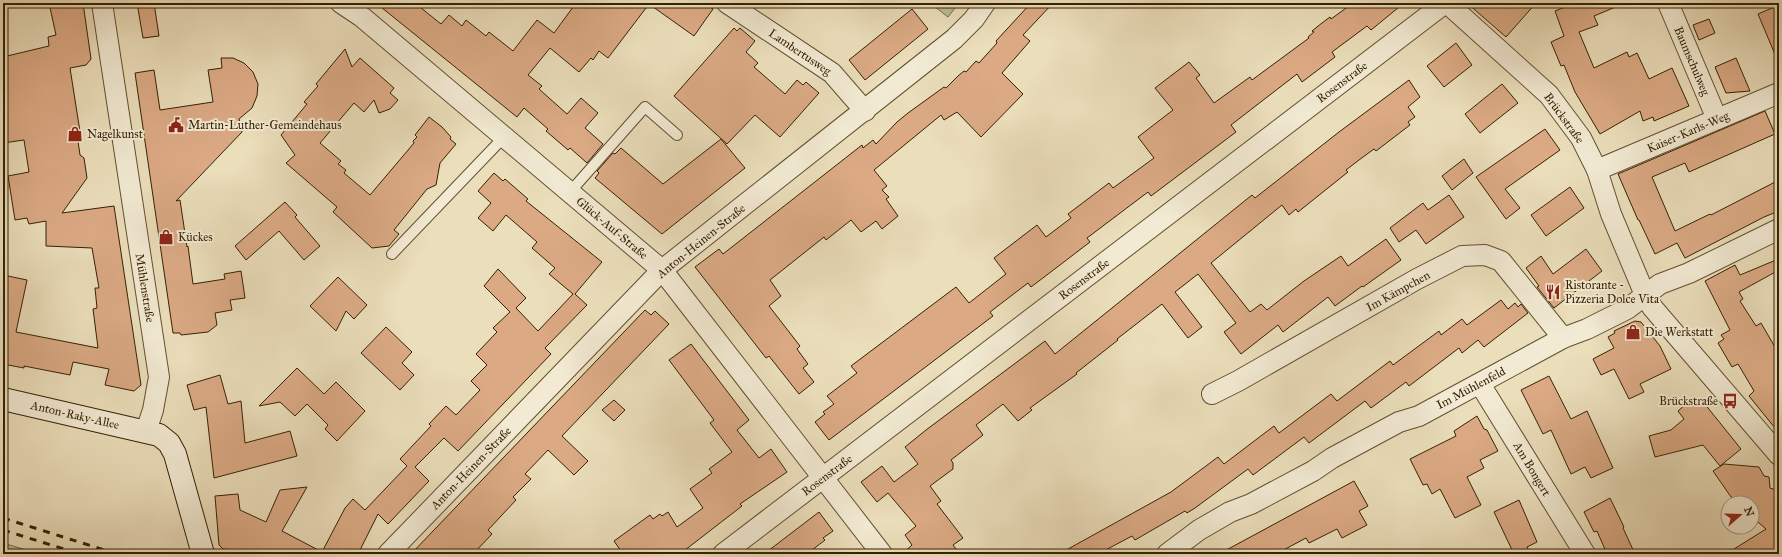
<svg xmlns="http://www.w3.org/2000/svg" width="1782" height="557" viewBox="0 0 1782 557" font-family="'IM FELL Great Primer',serif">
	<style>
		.green { fill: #b7c191; stroke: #76714a }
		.building { fill: #dbaa85; stroke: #352102 }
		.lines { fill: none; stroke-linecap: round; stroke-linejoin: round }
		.lane-casing { stroke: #625030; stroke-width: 12 }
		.street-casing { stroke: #625030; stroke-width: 22 }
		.secondary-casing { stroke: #352102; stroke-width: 24 }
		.lane { stroke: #f2ead3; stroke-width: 10 }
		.street { stroke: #f2ead3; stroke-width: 20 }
		.secondary { stroke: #f2ead3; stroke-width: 22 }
		.rail { stroke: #352102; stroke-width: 3; stroke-dasharray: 7 7; stroke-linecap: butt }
		.labels { text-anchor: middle; stroke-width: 4; stroke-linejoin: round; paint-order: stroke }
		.street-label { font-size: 12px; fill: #352102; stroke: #f2ead3 }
		.poi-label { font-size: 12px; fill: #352102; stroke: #f2ead3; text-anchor: start }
	</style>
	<rect width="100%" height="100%" fill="#ebdebb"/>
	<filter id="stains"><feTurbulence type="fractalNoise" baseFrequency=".005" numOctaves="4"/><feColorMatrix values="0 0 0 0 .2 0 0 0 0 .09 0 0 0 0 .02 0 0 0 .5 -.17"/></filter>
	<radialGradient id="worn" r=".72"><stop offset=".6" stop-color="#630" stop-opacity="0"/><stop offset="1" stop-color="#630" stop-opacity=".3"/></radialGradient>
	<!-- green -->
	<g class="green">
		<polygon points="930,3 959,3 948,17"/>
		<polygon points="3,543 40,554 3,554"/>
	</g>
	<!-- building -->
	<g class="building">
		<polygon points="49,3 83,3 91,59 86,65 70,68 81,138 78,141 80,155 84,158 87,178 62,213 114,206 141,385 134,391 105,385 109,369 73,362 70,375 24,366 24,368 3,364 3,275 27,280 16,332 98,348 93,309 97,308 95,288 99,288 92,248 46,246 46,221 29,224 27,218 15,220 8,176 29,172 24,140 3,143 3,57 49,46 48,37 56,35"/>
		<polygon points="137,3 154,3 159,36 143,38"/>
		<polygon points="376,3 415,3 441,24 449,15 462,26 466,20 486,36 489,32 513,51 537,20 554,33 576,3 704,3 713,9 694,36 649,4 608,58 599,51 593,60 591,58 579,72 550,48 528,75 542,86 539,89 567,114 581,98 598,113 585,128 603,144 587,163 570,148 568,150 546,131 548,129 524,108 517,117"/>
		<polygon points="1031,3 1053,3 1023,35 1030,41 1002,73 1023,94 981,137 957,112 944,120 941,115 874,170 887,186 882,190 889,197 886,199 898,216 882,229 876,221 861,232 851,220 826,240 824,237 770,280 781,296 769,306 800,346 797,349 808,364 803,368 814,382 799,394 769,356 766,358 695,267 719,249 723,254 862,145 863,148 873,140 876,144 897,122 908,113 944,87 946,88 958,76 964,71 966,72 976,61 979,63 997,43 996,41"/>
		<polygon points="1353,3 1404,3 1371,30 1367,26 1332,52 1335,57 1302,82 1297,74 1231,125 1236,132 1151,196 1148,192 1087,238 1090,242 1056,268 1031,287 1028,283 990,312 993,316 829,440 815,422 825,414 823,412 834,404 827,396 857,373 851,366 956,287 969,303 1006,274 994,258 1037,225 1046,237 1071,218 1068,214 1109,183 1113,188 1154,158 1138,137 1173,110 1155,88 1189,62 1200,75 1196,78 1214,103 1250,77 1252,80 1309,38 1308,37 1314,32 1312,31 1322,23 1330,17 1331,19"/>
		<polygon points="1467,3 1536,3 1506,37"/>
		<polygon points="1575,3 1625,3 1594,16 1598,25 1579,32 1594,68 1627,52 1629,57 1637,53 1649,79 1672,68 1689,106 1654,121 1653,117 1643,121 1640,111 1600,134 1575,92 1564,65 1561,66 1551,42 1564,36 1555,11"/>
		<polygon points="1779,5 1779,64 1758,14"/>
		<polygon points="912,9 928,29 865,80 849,60"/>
		<polygon points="1709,19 1715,33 1699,40 1693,25"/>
		<polygon points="734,28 737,31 740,28 755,41 746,52 758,63 754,67 785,94 797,80 803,85 806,82 819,93 780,137 755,115 727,144 674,96"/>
		<polygon points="1456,43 1472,65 1444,87 1427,66"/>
		<polygon points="345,49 352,67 360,58 394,88 390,93 398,100 390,109 379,113 374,100 364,112 354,103 320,143 341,161 338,164 346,170 344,173 370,195 414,143 413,141 417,137 415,135 429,117 442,127 451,137 450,139 456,144 440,163 436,185 427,189 394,230 399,234 389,246 372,248 333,212 337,207 286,163 295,155 281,135 307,104 304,102 318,86 316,84"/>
		<polygon points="221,58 233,58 244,63 253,72 258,84 257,96 252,108 239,119 242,132 176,201 180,200 187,247 188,246 193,284 225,279 224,274 241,271 245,298 230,300 232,310 215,313 217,325 208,332 181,335 180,333 173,333 135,73 154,70 160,110 213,102 208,70 222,68"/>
		<polygon points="1736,58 1750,91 1726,93 1715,67"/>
		<polygon points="1409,80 1420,97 1408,107 1415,117 1408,122 1410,125 1376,151 1374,149 1359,160 1346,170 1348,172 1298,212 1296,209 1289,215 1282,205 1211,263 1250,312 1261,304 1267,310 1304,281 1341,256 1348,266 1386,239 1401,260 1363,287 1362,286 1335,306 1328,297 1283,332 1278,325 1241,354 1224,332 1236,323 1198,274 1175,292 1202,327 1188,338 1162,304 1117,339 1118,340 1076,373 1077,374 1030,408 1032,410 1018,421 1003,404 976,425 983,435 951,460 953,463 953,469 930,486 941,501 937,504 963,538 953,545 960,554 902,554 912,545 905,535 916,526 888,493 877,502 861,482 882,466 894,482 918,464 905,447 926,430 1045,341 1055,354 1252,195 1255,198 1339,132"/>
		<polygon points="1502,84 1518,103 1480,133 1465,114"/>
		<polygon points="1765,111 1775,134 1689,172 1685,163 1652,177 1675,231 1710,214 1711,215 1779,180 1779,211 1764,217 1685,258 1677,243 1655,254 1639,220 1638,220 1618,174"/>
		<polygon points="1545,129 1560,150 1505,189 1520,208 1506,219 1476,177"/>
		<polygon points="721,139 745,168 662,234 595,178 599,173 597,171 613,153 615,154 621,148 663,184"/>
		<polygon points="1464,159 1473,173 1452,190 1442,176"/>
		<polygon points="494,173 503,181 505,179 528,199 526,201 602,262 575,294 587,305 545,348 551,354 458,451 444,438 415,467 429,481 388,524 378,514 358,554 248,554 248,551 223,549 219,545 215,496 238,494 240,510 266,522 280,490 307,487 282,531 322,552 345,508 353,499 365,510 407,466 400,459 431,426 429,424 446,406 456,415 480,390 471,381 487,365 476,354 497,332 493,328 510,312 484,286 498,269 526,298 516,308 538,331 573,294 549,274 555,268 532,248 537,242 506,215 493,231 478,218 491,203 478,191"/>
		<polygon points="1570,187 1584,208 1546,236 1531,215"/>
		<polygon points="1449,195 1464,217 1426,244 1416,230 1399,242 1390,228 1423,203 1428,210"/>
		<polygon points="285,202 297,215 295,217 320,246 304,260 279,231 246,260 235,246"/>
		<polygon points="1586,249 1602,271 1554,308 1537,287 1539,286 1526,268 1541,256 1553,274"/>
		<polygon points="1776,260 1779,270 1739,292 1743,299 1740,301 1756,326 1761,323 1779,354 1779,433 1749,396 1754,391 1738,364 1732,367 1718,343 1724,339 1721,335 1730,330 1705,281 1735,265 1740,275"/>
		<polygon points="338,277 367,305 354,319 346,311 336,331 310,306"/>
		<polygon points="1501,300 1508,309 1515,303 1518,307 1521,304 1528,313 1484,347 1478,340 1462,353 1459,348 1409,386 1406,382 1371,408 1365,401 1309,443 1304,437 1253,475 1248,469 1195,508 1187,513 1185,511 1135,540 1132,536 1098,554 1059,554 1171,492 1218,457 1224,464 1274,426 1279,433 1331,394 1337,401 1390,361 1393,365 1439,331 1441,335 1462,319 1467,325"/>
		<polygon points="645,310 651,315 655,311 669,324 562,436 588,461 574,475 548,450 525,474 531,479 513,497 516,500 488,530 492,534 473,554 411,554"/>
		<polygon points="1635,321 1641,322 1660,346 1671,369 1640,384 1644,392 1629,399 1614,369 1601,375 1593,359 1614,348 1608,337 1615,333 1614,331"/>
		<polygon points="386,327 412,352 402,363 414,375 400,390 361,353"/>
		<polygon points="691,344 749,420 737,430 759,458 771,449 787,472 740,504 742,506 680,554 623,554 614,541 650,515 653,519 660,514 662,516 668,512 677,527 703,508 690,489 712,473 709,469 732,452 710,423 714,420 669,360"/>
		<polygon points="297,368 324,394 336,382 365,411 337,441 325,429 328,425 307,404 295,416 280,402 259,406"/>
		<polygon points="220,375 228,404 241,401 245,443 290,431 297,456 214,478 206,407 194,410 187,385"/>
		<polygon points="1549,376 1571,419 1587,411 1613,468 1591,478 1585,467 1571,474 1551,430 1543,434 1521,390"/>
		<polygon points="1693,398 1700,406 1704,403 1741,449 1720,466 1703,445 1655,457 1649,436 1671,430 1684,419 1678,411"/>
		<polygon points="614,400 625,410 614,421 602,410"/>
		<polygon points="1477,416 1484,429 1487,430 1498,451 1480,460 1484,468 1467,477 1481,505 1455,518 1440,489 1432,494 1427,484 1423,485 1410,459 1456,436 1454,431"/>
		<polygon points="1724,464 1759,467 1764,476 1769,477 1770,488 1779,491 1779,554 1726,554 1766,529 1752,517 1752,503 1738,503 1735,499 1731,497 1713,471"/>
		<polygon points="1354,481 1368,506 1359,511 1367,525 1342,538 1337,529 1309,543 1306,538 1276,554 1219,554"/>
		<polygon points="1610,498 1624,527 1623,528 1635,554 1607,554 1597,531 1594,532 1584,512"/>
		<polygon points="1519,500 1537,542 1527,547 1531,554 1514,554 1494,512"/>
		<polygon points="819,512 833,531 823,538 825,540 807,554 764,554"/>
	</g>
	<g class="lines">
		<!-- lane casing -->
		<g class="lane-casing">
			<g id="lane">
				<polyline points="570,192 645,107 677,135"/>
				<polyline points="392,254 504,137"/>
			</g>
		</g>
		<!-- street casing -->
		<g class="street-casing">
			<g id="street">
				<polyline points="102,3 159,377 153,410 146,431"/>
				<polyline points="341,3 362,17 662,270 882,554"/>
				<polyline points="727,3 832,73 865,111"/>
				<polyline points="1447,3 1549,95 1581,138 1597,170 1611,214 1645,295 1652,307 1779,455"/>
				<polyline points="1668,3 1717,119"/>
				<polyline points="1597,170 1779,93"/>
				<polyline points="1480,384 1585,554"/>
				<polyline points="1212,394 1238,381 1417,279 1462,256 1485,255 1501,261 1563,338"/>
				<polyline points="388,554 662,270 954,39 974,19 985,3"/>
				<polyline points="723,554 1445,3"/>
				<polyline points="1167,554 1199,530 1230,512 1251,504 1313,471 1332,458 1399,422 1419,416 1563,338 1587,329 1627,309 1660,284 1689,273 1779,229"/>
			</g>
		</g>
		<!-- secondary casing -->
		<g class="secondary-casing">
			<polyline id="secondary" points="3,399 159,435 169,443 175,454 203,554"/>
		</g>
		<!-- lane -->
		<use href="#lane" class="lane"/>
		<!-- street -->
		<use href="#street" class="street"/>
		<!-- secondary -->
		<use href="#secondary" class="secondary"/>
		<!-- rail -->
		<g class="rail">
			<polyline points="3,518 117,554"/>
			<polyline points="3,530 80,554"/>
		</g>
	</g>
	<!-- icons -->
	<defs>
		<g id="civic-bare" transform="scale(1.2)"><path d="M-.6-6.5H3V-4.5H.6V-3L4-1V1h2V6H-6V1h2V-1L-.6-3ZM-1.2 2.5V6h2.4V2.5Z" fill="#8f2418" stroke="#f2ead3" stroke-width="2.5" paint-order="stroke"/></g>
		<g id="shop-bare" transform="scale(1.2)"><path d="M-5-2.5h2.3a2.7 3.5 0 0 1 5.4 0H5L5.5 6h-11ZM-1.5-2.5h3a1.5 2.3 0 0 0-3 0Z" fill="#8f2418" stroke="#f2ead3" stroke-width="2.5" paint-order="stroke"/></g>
		<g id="restaurant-bare" transform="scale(1.2)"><path d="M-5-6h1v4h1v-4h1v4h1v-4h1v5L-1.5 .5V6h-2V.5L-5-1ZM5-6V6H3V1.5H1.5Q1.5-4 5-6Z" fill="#8f2418" stroke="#f2ead3" stroke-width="2.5" paint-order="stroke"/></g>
		<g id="bus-bare" transform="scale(1.2)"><path d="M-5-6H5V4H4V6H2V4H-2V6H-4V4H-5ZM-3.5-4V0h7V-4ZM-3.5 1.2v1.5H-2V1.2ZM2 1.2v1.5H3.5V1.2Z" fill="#8f2418" stroke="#f2ead3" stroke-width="2.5" paint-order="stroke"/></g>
	</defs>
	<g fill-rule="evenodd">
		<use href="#civic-bare" x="176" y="125"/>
		<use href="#shop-bare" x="75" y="134"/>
		<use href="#shop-bare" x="166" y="237"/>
		<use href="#restaurant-bare" x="1553" y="292"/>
		<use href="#shop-bare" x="1633" y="332"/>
		<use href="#bus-bare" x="1730" y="401"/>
	</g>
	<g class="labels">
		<!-- street labels -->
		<g class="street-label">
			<text transform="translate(800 52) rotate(34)" y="4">Lambertusweg</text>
			<text transform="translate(1692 61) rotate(67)" y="4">Baumschulweg</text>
			<text transform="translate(1342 82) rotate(-37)" y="4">Rosenstraße</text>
			<text transform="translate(1564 118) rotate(54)" y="4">Brückstraße</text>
			<text transform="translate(1688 132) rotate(-23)" y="4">Kaiser-Karls-Weg</text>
			<text transform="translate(612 228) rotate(40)" y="4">Glück-Auf-Straße</text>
			<text transform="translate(701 241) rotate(-39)" y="4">Anton-Heinen-Straße</text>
			<text transform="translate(1084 279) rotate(-37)" y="4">Rosenstraße</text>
			<text transform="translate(145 288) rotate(81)" y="4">Mühlenstraße</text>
			<text transform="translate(1398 291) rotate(-29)" y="4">Im Kämpchen</text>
			<text transform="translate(1471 388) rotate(-28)" y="4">Im Mühlenfeld</text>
			<text transform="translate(75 415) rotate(13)" y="4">Anton-Raky-Allee</text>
			<text transform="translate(471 468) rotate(-46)" y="4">Anton-Heinen-Straße</text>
			<text transform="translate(1532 469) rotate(59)" y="4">Am Bongert</text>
			<text transform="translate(827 475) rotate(-37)" y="4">Rosenstraße</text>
		</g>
		<!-- poi labels -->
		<g class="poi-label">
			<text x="188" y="129">Martin-Luther-Gemeindehaus</text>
			<text x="87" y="138">Nagelkunst</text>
			<text x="178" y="241">Kückes</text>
			<text x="1565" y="289">Ristorante -<tspan x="1565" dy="14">Pizzeria Dolce Vita</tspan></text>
			<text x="1645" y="336">Die Werkstatt</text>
			<text x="1718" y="405" text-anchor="end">Brückstraße</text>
		</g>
	</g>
	<!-- margin -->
	<rect width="1782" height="557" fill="none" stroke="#ebdebb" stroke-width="16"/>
	<rect x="4" y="4" width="1774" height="549" fill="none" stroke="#352102" stroke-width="2"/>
	<rect x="8" y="8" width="1766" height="541" fill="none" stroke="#352102"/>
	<!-- north arrow -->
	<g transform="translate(1740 515) rotate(70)"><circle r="19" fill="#f2ead3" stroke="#a69a7f"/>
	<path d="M0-3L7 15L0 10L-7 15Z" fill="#8f2418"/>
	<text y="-6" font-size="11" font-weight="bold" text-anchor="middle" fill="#352102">N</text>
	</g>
	<rect width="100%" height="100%" filter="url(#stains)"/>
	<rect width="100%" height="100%" fill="url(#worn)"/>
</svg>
